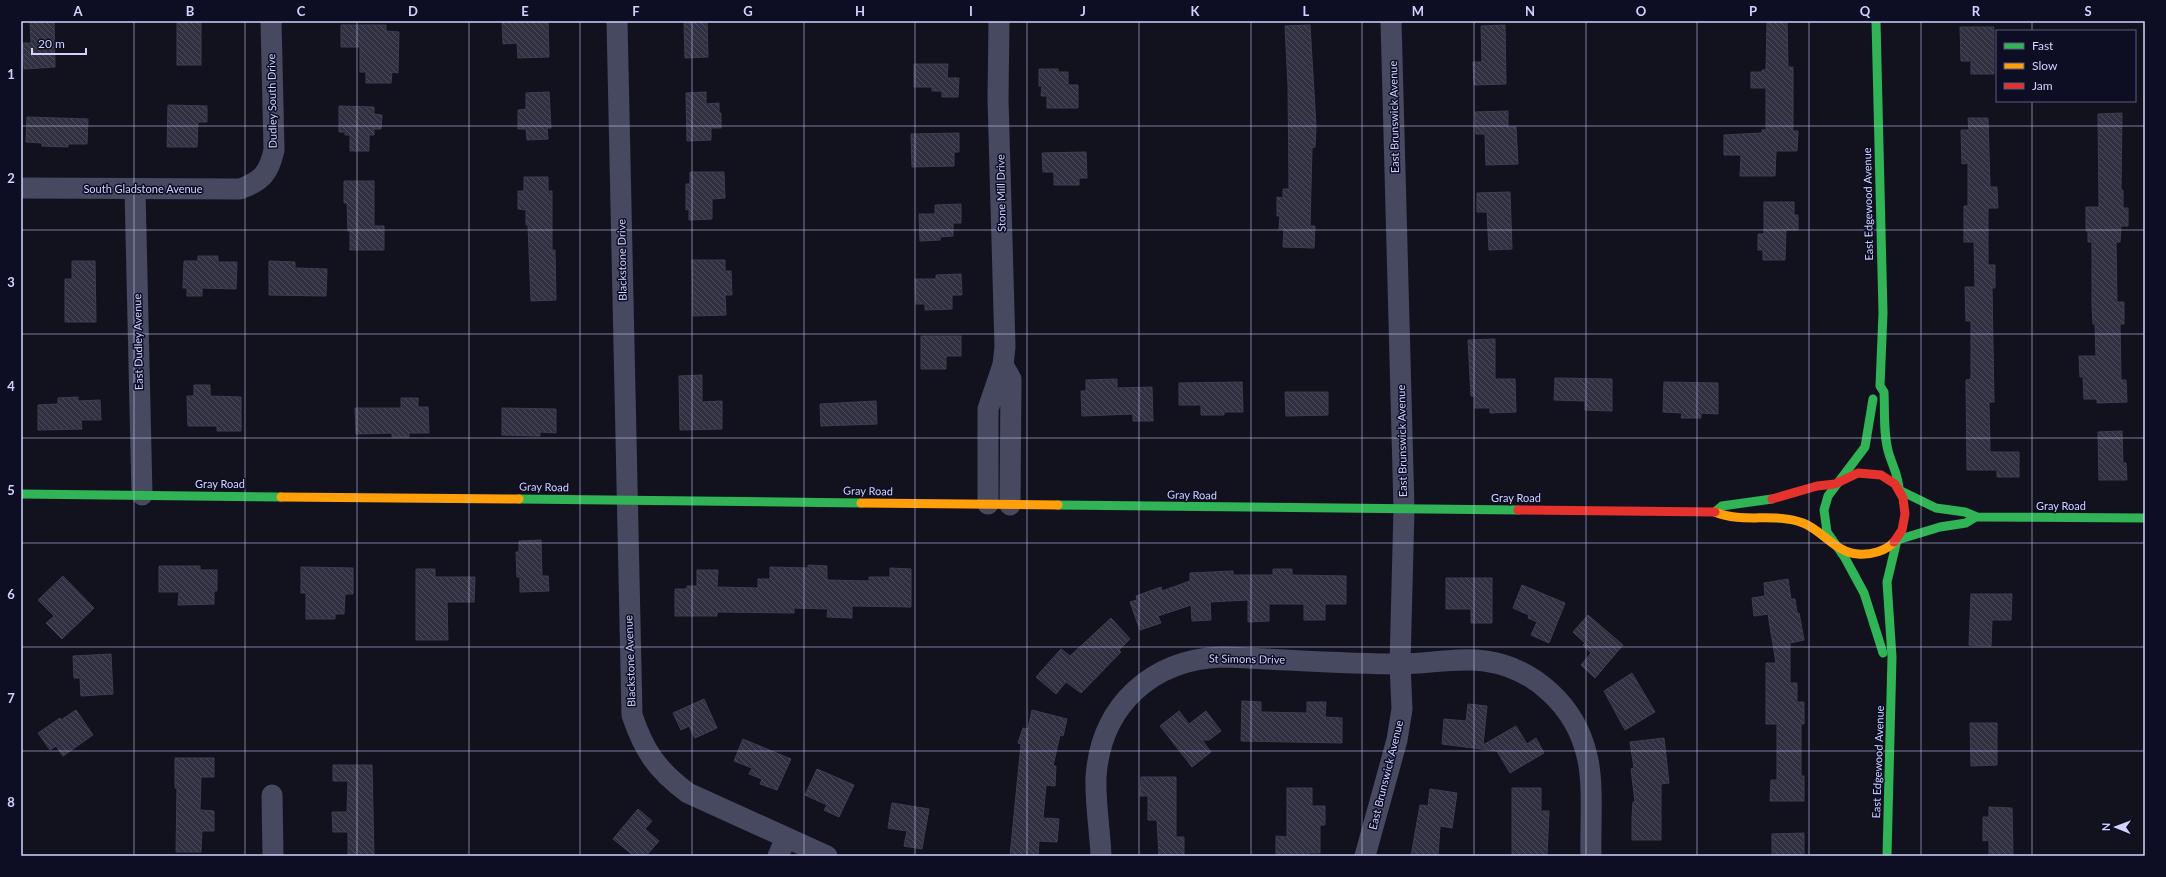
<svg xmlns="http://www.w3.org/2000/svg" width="2166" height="877" viewBox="0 0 2166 877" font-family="Lato,sans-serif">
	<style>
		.building { fill: url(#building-back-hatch); stroke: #3c3d53 }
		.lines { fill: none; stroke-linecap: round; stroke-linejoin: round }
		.street { stroke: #464960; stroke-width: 21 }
		.fast { stroke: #30b455; stroke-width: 9 }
		.slow { stroke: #ff9f0a; stroke-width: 9 }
		.jam { stroke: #e5322d; stroke-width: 9 }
		.grid { fill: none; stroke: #d0d3ff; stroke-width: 1; stroke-opacity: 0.55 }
		.labels { text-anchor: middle; stroke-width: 3; stroke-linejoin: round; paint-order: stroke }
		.street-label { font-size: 11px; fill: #d0d3ff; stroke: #0d0d24 }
		.neatline { fill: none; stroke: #d0d3ff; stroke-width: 1.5 }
		.grid-label { font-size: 13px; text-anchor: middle; font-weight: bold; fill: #d0d3ff }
	</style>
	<defs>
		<pattern id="building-back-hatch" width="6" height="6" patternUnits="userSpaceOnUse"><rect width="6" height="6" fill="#303041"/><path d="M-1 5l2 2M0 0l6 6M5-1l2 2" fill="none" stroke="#4d4d5e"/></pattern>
	</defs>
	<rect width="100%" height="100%" fill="#12121f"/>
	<!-- building -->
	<g class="building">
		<polygon points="30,21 54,21 55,67 24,69 23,43 31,43"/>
		<rect x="177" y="21" width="24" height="44"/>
		<polygon points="502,21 548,21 549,57 518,58 517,43 503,44"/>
		<polygon points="687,21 707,21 708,57 685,58 684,22"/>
		<polygon points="1767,21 1787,21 1788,67 1793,67 1793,131 1798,131 1797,151 1776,151 1775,176 1740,176 1741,155 1724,155 1724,135 1762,133 1762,130 1766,130 1766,88 1751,88 1751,72 1762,72 1762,70 1766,70"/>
		<polygon points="341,25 386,25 386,31 399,32 398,73 392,72 391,83 366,83 366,72 360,72 360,47 341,47"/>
		<polygon points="1310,25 1316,126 1315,147 1312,148 1310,226 1315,226 1314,248 1283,247 1284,229 1279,229 1280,216 1277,216 1277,197 1283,198 1283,189 1289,189 1288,85 1285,26"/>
		<polygon points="1505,25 1506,84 1474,85 1473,62 1482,62 1481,26"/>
		<polygon points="1960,27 1994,27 1994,74 1971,74 1971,61 1961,61"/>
		<polygon points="914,64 948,64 947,78 959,78 958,97 942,97 942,91 932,91 932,87 914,87"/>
		<polygon points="1039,69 1058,69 1058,72 1068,72 1068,85 1078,85 1078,108 1047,108 1047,96 1041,96 1042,86 1039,86"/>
		<polygon points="549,92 551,128 547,128 548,139 527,140 526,129 518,129 518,110 526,109 526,93"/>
		<polygon points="706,92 706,104 719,103 719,113 721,113 721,128 711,128 711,140 687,141 686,93"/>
		<polygon points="168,105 207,106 207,122 198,122 197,147 167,147"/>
		<polygon points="339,106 374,107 374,114 382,115 381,129 374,129 374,135 369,135 369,151 350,151 350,135 345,135 345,132 339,132"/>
		<polygon points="1508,111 1508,127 1516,127 1518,164 1486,165 1485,134 1476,134 1475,112"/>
		<polygon points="2122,113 2121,190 2123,190 2123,208 2128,208 2128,226 2121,226 2120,242 2116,242 2117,302 2124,302 2124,324 2120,324 2121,380 2126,380 2127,402 2097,403 2097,399 2084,399 2083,377 2080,377 2079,356 2096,356 2095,324 2093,324 2092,306 2092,242 2088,242 2088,231 2086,231 2086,207 2099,207 2098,114"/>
		<polygon points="27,117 88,119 87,144 68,144 68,147 42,146 42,143 26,142"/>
		<polygon points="1968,118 1988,118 1990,187 1997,187 1998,208 1988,208 1988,265 1995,265 1995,288 1992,288 1994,402 1989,402 1990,452 2019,452 2019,477 1997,477 1997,470 1967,470 1966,380 1971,379 1971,321 1966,321 1965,287 1975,287 1974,242 1964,242 1964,206 1968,206 1968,163 1962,164 1961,130 1969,130"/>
		<polygon points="959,133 959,152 954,152 954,166 912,167 911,134"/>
		<polygon points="1086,152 1087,178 1079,178 1079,185 1054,185 1054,172 1043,172 1042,153"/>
		<polygon points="690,172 724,172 725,198 712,199 712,219 689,220 689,209 686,210 686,184 690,184"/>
		<polygon points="524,177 548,177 548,191 552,191 552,250 555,250 556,300 531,301 528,225 526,225 526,210 518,209 518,191 524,191"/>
		<polygon points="344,181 374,181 374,226 384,226 384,250 350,250 350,231 348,231 347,203 344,203"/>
		<polygon points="1510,192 1512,249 1489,250 1487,212 1477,212 1477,193"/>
		<polygon points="1764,202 1794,202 1794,215 1798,215 1798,230 1786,230 1785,260 1763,260 1763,250 1758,250 1758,234 1764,234"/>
		<polygon points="961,204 961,223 953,223 953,236 940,237 940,240 920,241 919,214 935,214 935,205"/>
		<polygon points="198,256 218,256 218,262 237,262 236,289 202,288 202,296 187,296 187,288 183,288 184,261 198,261"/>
		<polygon points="692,260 725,260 725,271 731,271 732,295 725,295 726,315 693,316"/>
		<polygon points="72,261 95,261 96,322 65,322 65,279 72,279"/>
		<polygon points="269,261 295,262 295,268 327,269 326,296 269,295"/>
		<polygon points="961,274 962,295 952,295 952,309 925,310 925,304 916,304 915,279 936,279 936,275"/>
		<polygon points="921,336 961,336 961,356 946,356 946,369 921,369"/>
		<polygon points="1495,339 1495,379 1515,379 1516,412 1490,413 1490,408 1475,408 1475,396 1471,396 1468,340"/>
		<polygon points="702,375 702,402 722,401 722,429 680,430 679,376"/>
		<polygon points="1555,378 1612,379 1612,411 1585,410 1585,401 1554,400"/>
		<polygon points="1117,379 1117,388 1152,387 1153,421 1133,421 1133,414 1082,416 1081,391 1086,391 1086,380"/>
		<polygon points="1242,382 1243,412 1224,412 1224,415 1201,415 1201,405 1179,405 1179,383"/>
		<polygon points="1664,382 1718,383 1718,414 1701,413 1701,418 1681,418 1682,413 1663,412"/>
		<polygon points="194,385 210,385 210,396 241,397 241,431 217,431 217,426 188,426 187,396 194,396"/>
		<polygon points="1285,392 1328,392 1328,415 1286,416"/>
		<polygon points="78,397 78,401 100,400 101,420 81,420 82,429 38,430 38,405 58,404 58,398"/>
		<polygon points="401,398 418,398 418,407 428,407 429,433 409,433 409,437 392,437 392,433 356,434 355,408 401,408"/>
		<polygon points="876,401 877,424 821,426 820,404"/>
		<polygon points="502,408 556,409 556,433 540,432 540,436 502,435"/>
		<polygon points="2122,431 2123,463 2126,463 2127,480 2099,480 2098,432"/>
		<polygon points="541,540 542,576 548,576 549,591 520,592 520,577 517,577 516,552 519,552 519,541"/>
		<polygon points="808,565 827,566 827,580 869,581 869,577 890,577 890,568 911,569 911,607 852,606 852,618 827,617 828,609 794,608 794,613 717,612 717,616 675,616 675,589 687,589 687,586 697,586 697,570 718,570 717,587 758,588 758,579 770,579 770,567 808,568"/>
		<polygon points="159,566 200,566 200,570 217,570 217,591 214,591 214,604 178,605 179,592 159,592"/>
		<polygon points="301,567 353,568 353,594 345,594 344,614 335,614 335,619 306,619 306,593 301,593"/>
		<polygon points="416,569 435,569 435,577 475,577 474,602 447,602 448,640 416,640"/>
		<polygon points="1273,569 1292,569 1292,575 1346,576 1346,604 1325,604 1325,620 1304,620 1304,604 1269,604 1269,621 1248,622 1248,600 1210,602 1211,620 1192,621 1191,605 1158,616 1161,623 1140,630 1130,602 1137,600 1136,596 1161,587 1162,591 1190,581 1190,573 1233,571 1233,575 1273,575"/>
		<polygon points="63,576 94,608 62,639 46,623 54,616 38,600"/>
		<polygon points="1446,578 1492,578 1492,623 1471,623 1471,609 1446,609"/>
		<polygon points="1788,579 1791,599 1795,599 1797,613 1799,613 1804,640 1790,643 1790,683 1797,683 1797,702 1804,702 1804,724 1801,724 1801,776 1804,776 1804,801 1770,801 1771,780 1777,780 1777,724 1766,724 1766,663 1776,663 1768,614 1754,616 1752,598 1765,596 1764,583"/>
		<polygon points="1522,585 1565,603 1549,643 1531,635 1537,622 1528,618 1529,615 1513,608"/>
		<polygon points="1971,594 2012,594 2011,620 1992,620 1991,646 1969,645"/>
		<polygon points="1588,615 1623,645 1595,678 1581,665 1591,653 1583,645 1585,643 1573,632"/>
		<polygon points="1111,618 1130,639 1119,650 1121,652 1081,693 1066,682 1056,694 1036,677 1061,649 1070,656"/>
		<polygon points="111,654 113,694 81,696 80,678 74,678 73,656"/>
		<polygon points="1632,673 1655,712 1625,730 1604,691"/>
		<polygon points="704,699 717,728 695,738 689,726 681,730 673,713"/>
		<polygon points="1242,701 1261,702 1261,712 1307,713 1307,702 1326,702 1325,717 1342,718 1342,743 1241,741"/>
		<polygon points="1468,704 1487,706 1483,745 1516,726 1527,744 1536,738 1544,753 1510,773 1497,751 1442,744 1444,719 1466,721"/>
		<polygon points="76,710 93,735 63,756 56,746 50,750 38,733 60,718 61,720"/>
		<polygon points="1032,710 1067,719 1063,736 1060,735 1053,766 1056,766 1055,786 1046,785 1043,818 1059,819 1057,842 1039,841 1038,856 1010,856 1021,744 1018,743 1023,728 1028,729"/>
		<polygon points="1179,711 1189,724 1206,711 1221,731 1209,740 1202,740 1211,752 1192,767 1160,726"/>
		<polygon points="1970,723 1997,723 1997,765 1971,766"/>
		<polygon points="1664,738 1669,783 1661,784 1661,840 1632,840 1632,817 1633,802 1635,802 1631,769 1634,768 1630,742"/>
		<polygon points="743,739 791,759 777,790 760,784 762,779 749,774 752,768 734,761"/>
		<polygon points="175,758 214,758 214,777 201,777 200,810 214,811 214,831 202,831 201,852 176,852 177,788 175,788"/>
		<polygon points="333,765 372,765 374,856 348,856 348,832 333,832 332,812 347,812 348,781 333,781"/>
		<polygon points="817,769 854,785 839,817 824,810 827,805 805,795"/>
		<polygon points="1141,777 1176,777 1176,837 1184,837 1184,856 1159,856 1157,820 1148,820 1148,796 1140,796"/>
		<polygon points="1287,788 1312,788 1312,806 1325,806 1325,825 1320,825 1320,853 1309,853 1308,856 1276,856 1276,836 1287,837"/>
		<polygon points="1512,788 1541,788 1541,811 1549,811 1547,856 1512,856"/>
		<polygon points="1430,789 1457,793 1452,828 1440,826 1438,856 1411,856 1420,805 1428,806"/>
		<polygon points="892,803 929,809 922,849 904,846 907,831 888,828"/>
		<polygon points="1989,807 2012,808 2013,856 1989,856 1989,840 1983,841 1983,817 1989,817"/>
		<polygon points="638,809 652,821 645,829 659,841 646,856 634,856 613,839"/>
		<polygon points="1804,833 1804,856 1772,856 1772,834"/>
	</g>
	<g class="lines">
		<!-- street -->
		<g class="street">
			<path d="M617 21 632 715C644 751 657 770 688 793L827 856"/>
			<polyline points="999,21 998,99 1005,347 1003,365"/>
			<path d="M21 188 240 189C262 181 269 173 274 150L271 21"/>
			<polyline points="135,189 142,495"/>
			<polyline points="988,504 988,409 1003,365 1011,379 1010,505"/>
			<polyline points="272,795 273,856"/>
			<polyline points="778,856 786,838"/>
			<path d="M1101 856C1100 830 1095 803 1096 777 1101 705 1152 660 1221 657 1281 659 1341 664 1400 664 1428 664 1457 657 1485 661 1535 668 1576 707 1587 756 1594 783 1590 827 1591 856"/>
			<polyline points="1365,856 1397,740 1402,709 1400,664 1404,509 1391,21"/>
		</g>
		<!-- fast -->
		<g class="fast">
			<path d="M1876 21 1883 313 1880 386 1884 392C1885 412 1883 435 1889 454 1893 467 1899 477 1899 490"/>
			<polyline points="1873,399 1865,447 1828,496 1824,510 1827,532 1845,558 1864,593 1883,653"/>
			<polyline points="1899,490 1936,508 1965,512 1977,517 2145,518"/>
			<polyline points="21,494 281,497"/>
			<polyline points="519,499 861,503"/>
			<polyline points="1058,505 1518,510"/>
			<polyline points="1715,512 1722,506 1772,499"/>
			<polyline points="1897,540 1940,527 1966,523 1974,518"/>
			<polyline points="1887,856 1892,657 1887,582 1897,540"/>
		</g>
		<!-- slow -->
		<g class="slow">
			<polyline points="281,497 519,499"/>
			<polyline points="861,503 1058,505"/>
			<path d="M1715 512C1743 524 1774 512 1803 523 1822 530 1836 553 1858 554 1871 555 1886 551 1894 542"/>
		</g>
		<!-- jam -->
		<g class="jam">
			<polyline points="1772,499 1817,486 1835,484 1858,473 1881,475 1895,484 1903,498 1905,514 1902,530 1894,542"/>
			<polyline points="1518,510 1715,512"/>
		</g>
	</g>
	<!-- grid -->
	<path class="grid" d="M134 21V856M245 21V856M357 21V856M469 21V856M580 21V856M692 21V856M804 21V856M915 21V856M1027 21V856M1139 21V856M1251 21V856M1362 21V856M1474 21V856M1586 21V856M1697 21V856M1809 21V856M1921 21V856M2032 21V31M2032 101V856M21 126H2145M21 230H2145M21 334H2145M21 438H2145M21 543H2145M21 647H2145M21 751H2145"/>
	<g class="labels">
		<!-- street labels -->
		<g class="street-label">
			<text transform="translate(272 101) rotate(-91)" y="4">Dudley South Drive</text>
			<text transform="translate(1394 117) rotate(-91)" y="4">East Brunswick Avenue</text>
			<text x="143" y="193">South Gladstone Avenue</text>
			<text transform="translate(1001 193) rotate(-91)" y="4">Stone Mill Drive</text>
			<text transform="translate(1868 204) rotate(-91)" y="4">East Edgewood Avenue</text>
			<text transform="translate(622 260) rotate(-91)" y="4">Blackstone Drive</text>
			<text transform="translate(138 342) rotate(-91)" y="4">East Dudley Avenue</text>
			<text transform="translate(1402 441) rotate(-91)" y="4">East Brunswick Avenue</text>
			<text x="220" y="488">Gray Road</text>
			<text transform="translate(544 487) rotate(1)" y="4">Gray Road</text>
			<text transform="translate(868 491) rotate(1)" y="4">Gray Road</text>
			<text transform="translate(1192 495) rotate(1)" y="4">Gray Road</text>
			<text x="1516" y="502">Gray Road</text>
			<text x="2061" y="510">Gray Road</text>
			<text transform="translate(1247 659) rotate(1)" y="4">St Simons Drive</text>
			<text transform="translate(630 661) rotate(-92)" y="4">Blackstone Avenue</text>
			<text transform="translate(1878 762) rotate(-88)" y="4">East Edgewood Avenue</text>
			<text transform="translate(1386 775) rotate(-76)" y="4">East Brunswick Avenue</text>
		</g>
	</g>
	<!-- border -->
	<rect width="2166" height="877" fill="none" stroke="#0d0d24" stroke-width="44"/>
	<!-- legend -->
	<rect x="1996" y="30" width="140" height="72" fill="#0d0d24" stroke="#5b5c7c"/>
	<rect x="2004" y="43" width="20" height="6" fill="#30b455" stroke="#5b5c7c"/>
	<text x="2032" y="50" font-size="12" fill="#d0d3ff">Fast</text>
	<rect x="2004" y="63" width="20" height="6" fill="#ff9f0a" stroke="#5b5c7c"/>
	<text x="2032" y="70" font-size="12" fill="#d0d3ff">Slow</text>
	<rect x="2004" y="83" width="20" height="6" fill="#e5322d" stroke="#5b5c7c"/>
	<text x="2032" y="90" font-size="12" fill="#d0d3ff">Jam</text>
	<!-- north arrow -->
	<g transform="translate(2116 827) rotate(271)" stroke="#0d0d24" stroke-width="3" paint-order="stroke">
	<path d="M0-3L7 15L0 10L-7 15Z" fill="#d0d3ff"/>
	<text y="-6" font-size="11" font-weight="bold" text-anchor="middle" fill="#d0d3ff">N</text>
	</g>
	<!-- scale -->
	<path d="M32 48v6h54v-6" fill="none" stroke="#d0d3ff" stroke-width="2"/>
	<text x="38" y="48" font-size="12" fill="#d0d3ff" stroke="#0d0d24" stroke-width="3" paint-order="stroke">20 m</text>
	<rect x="22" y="22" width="2122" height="833" class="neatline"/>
	<g class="grid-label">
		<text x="78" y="16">A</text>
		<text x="190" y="16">B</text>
		<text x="301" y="16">C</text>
		<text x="413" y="16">D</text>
		<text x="525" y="16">E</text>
		<text x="636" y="16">F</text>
		<text x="748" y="16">G</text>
		<text x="860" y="16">H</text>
		<text x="971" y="16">I</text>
		<text x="1083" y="16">J</text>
		<text x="1195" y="16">K</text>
		<text x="1306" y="16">L</text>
		<text x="1418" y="16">M</text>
		<text x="1530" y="16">N</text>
		<text x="1641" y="16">O</text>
		<text x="1753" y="16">P</text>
		<text x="1865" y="16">Q</text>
		<text x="1976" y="16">R</text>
		<text x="2088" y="16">S</text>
		<text x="11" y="79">1</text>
		<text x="11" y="183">2</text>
		<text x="11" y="287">3</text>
		<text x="11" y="391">4</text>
		<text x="11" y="495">5</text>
		<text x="11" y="599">6</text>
		<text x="11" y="703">7</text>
		<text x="11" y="807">8</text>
	</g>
</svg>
